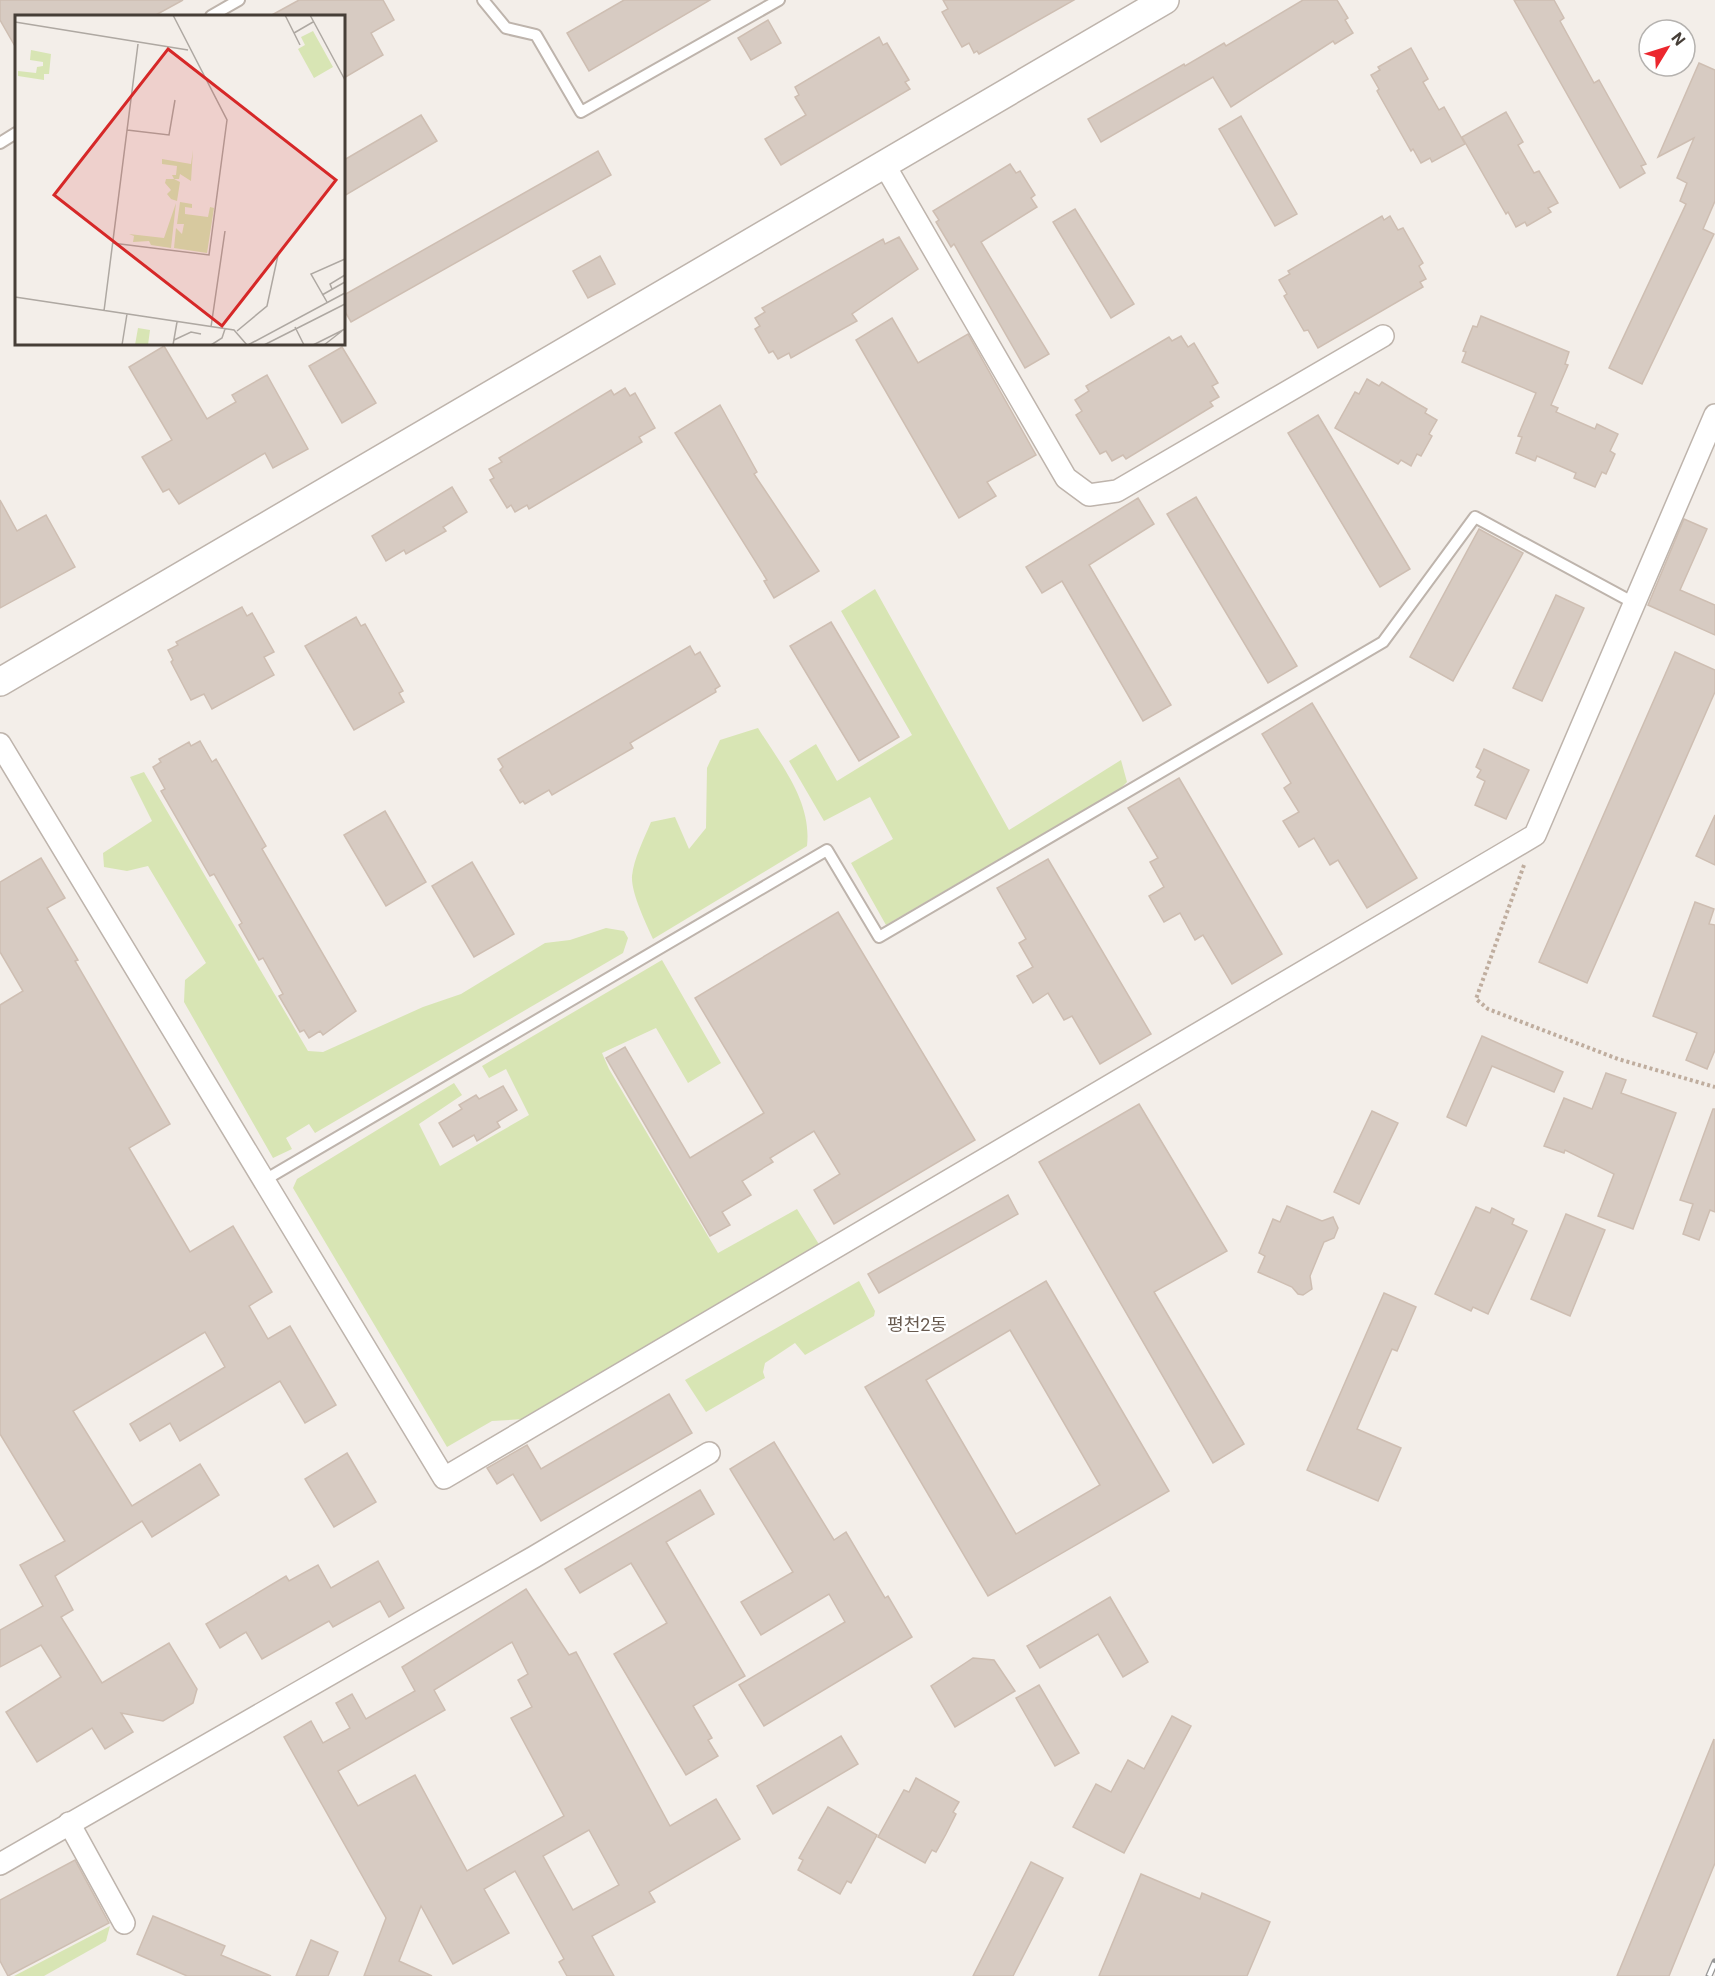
<svg xmlns="http://www.w3.org/2000/svg" width="1715" height="1976" viewBox="0 0 1715 1976" font-family="Roboto,'Noto Sans KR',sans-serif">
	<style>
		.green { fill: #d8e5b4 }
		.building { fill: #d7cbc2; stroke: #cebeb2; stroke-width: 1.5; fill-rule: evenodd }
		.lines { fill: none; stroke-linecap: round; stroke-linejoin: round }
		.service-casing { stroke: #beb4ac; stroke-width: 14 }
		.minor-casing { stroke: #beb4ac; stroke-width: 24 }
		.tertiary-casing { stroke: #beb4ac; stroke-width: 30 }
		.path { stroke: #bfad9e; stroke-width: 4; stroke-dasharray: 3 3; stroke-linecap: butt }
		.service { stroke: #fff; stroke-width: 10 }
		.minor { stroke: #fff; stroke-width: 21 }
		.tertiary { stroke: #fff; stroke-width: 27 }
		.rail-casing { stroke: #979797; stroke-width: 7 }
		.rail { stroke: #fff; stroke-width: 4.5; stroke-dasharray: 14; stroke-linecap: butt }
		.labels { text-anchor: middle; stroke-width: 4.5; stroke-linejoin: round; paint-order: stroke }
		.quarter-label { font-size: 18px; fill: #685a4f; stroke: #fff }
		.inset-road { fill: none; stroke: #aea8a2; stroke-width: 1.5 }
		.view { fill: #d62828; fill-opacity: 0.15; stroke: #d62828; stroke-width: 3 }
		.inset-edge { fill: none; stroke: #463e37; stroke-width: 3 }
	</style>
	<rect width="100%" height="100%" fill="#f3eee9"/>
	<!-- green -->
	<g class="green">
		<polygon points="875,589 1009,830 1121,760 1127,782 1120,789 886,925 851,863 893,839 870,797 824,821 789,761 816,744 837,781 912,735 841,611"/>
		<path d="M758 728C781 765 812 801 807 846L653 939C646 923 631 893 632 876 634 858 644 839 651 822L675 817 689 849 706 828 707 768 720 740Z"/>
		<polygon points="144,772 308,1051 323,1052 423,1007 461,994 545,943 570,940 606,928 624,931 628,938 623,953 315,1133 309,1124 286,1138 292,1149 273,1158 184,1002 185,980 206,963 148,866 127,871 104,867 103,853 152,821 130,777"/>
		<polygon points="662,960 721,1063 688,1083 656,1028 602,1053 609,1069 718,1253 797,1209 820,1246 524,1419 492,1421 447,1447 293,1188 297,1179 454,1083 462,1095 419,1124 440,1166 529,1115 506,1069 489,1078 482,1066"/>
		<polygon points="859,1281 875,1311 874,1316 805,1355 795,1343 765,1363 763,1372 765,1378 706,1412 685,1380"/>
		<polygon points="110,1926 106,1941 44,1976 14,1976"/>
	</g>
	<!-- building -->
	<g class="building">
		<polygon points="0,0 183,0 154,16 16,16 16,48 0,20"/>
		<polygon points="299,0 383,0 394,20 371,33 383,55 344,78 344,16 270,16"/>
		<polygon points="624,0 710,0 589,71 567,33"/>
		<polygon points="943,0 1074,0 979,54 977,51 974,53 969,43 962,47 942,12 948,9"/>
		<polygon points="1303,0 1337,0 1348,18 1345,20 1353,33 1335,44 1333,41 1231,107 1213,77 1101,142 1088,119 1184,64 1185,66 1224,43 1226,46"/>
		<polygon points="1514,0 1554,0 1564,18 1560,21 1594,83 1599,80 1646,164 1641,166 1645,173 1620,188"/>
		<polygon points="768,20 781,43 751,60 738,38"/>
		<polygon points="879,37 883,45 887,43 909,80 905,82 910,89 781,165 765,139 806,115 795,97 799,95 795,87"/>
		<polygon points="1411,48 1428,79 1423,82 1439,110 1444,107 1465,144 1432,162 1430,158 1421,163 1413,149 1411,151 1377,91 1379,89 1371,75 1380,70 1378,67"/>
		<polygon points="1699,63 1715,70 1715,201 1703,229 1714,234 1642,384 1609,368 1686,204 1680,201 1687,183 1677,178 1694,138 1658,157"/>
		<polygon points="1506,112 1523,142 1518,145 1534,173 1539,171 1558,203 1548,208 1551,212 1527,226 1525,222 1516,227 1508,212 1506,214 1462,137"/>
		<polygon points="421,115 437,141 344,196 344,160"/>
		<polygon points="1241,116 1297,214 1275,226 1219,129"/>
		<polygon points="598,151 611,175 351,322 344,310 344,295"/>
		<polygon points="1010,164 1016,173 1020,171 1035,195 1031,198 1037,207 981,242 1049,354 1025,368 954,244 951,247 936,222 939,220 933,211"/>
		<polygon points="1075,209 1134,304 1111,318 1053,222"/>
		<polygon points="1382,216 1384,220 1390,216 1398,230 1403,228 1423,263 1419,266 1426,279 1420,282 1423,287 1318,348 1308,330 1304,331 1284,296 1287,294 1279,280 1290,274 1288,271"/>
		<polygon points="899,237 918,269 852,314 857,321 819,342 791,358 789,353 778,359 773,351 769,353 755,329 760,326 755,318 765,312 762,308 883,239 885,244"/>
		<polygon points="600,256 615,284 588,298 573,271"/>
		<polygon points="1481,316 1569,352 1565,364 1568,365 1551,405 1558,408 1556,412 1595,429 1597,424 1618,434 1610,451 1615,454 1606,474 1602,472 1595,487 1574,478 1576,473 1537,456 1535,461 1516,453 1522,437 1518,436 1536,393 1462,362 1466,352 1463,351 1473,326 1477,327"/>
		<polygon points="892,318 918,363 968,334 1036,455 987,482 996,496 959,518 856,340"/>
		<polygon points="1181,336 1188,347 1194,343 1218,383 1212,386 1219,397 1210,402 1213,406 1126,459 1123,455 1112,461 1106,451 1100,454 1076,415 1082,411 1075,400 1089,391 1086,386 1169,337 1172,341"/>
		<polygon points="164,346 207,419 236,402 232,395 267,375 308,449 273,468 265,453 179,504 169,489 163,492 142,457 172,440 129,367"/>
		<polygon points="342,347 376,403 342,423 309,366"/>
		<polygon points="1367,379 1379,386 1382,382 1408,398 1427,409 1425,413 1437,420 1429,434 1432,436 1421,456 1417,454 1411,466 1401,460 1398,464 1335,428 1355,392 1359,394"/>
		<polygon points="625,388 630,396 635,393 655,428 639,437 642,442 529,509 527,505 515,512 511,505 507,508 490,480 494,478 489,469 502,462 499,458 611,390 614,395"/>
		<polygon points="720,405 757,472 754,474 819,571 774,598 764,581 767,580 675,433"/>
		<polygon points="1318,415 1410,569 1380,587 1288,433"/>
		<polygon points="452,487 467,512 443,527 446,531 406,554 404,550 386,561 372,536"/>
		<polygon points="1196,497 1297,666 1268,683 1167,514"/>
		<polygon points="1138,498 1154,524 1089,565 1171,705 1143,721 1062,581 1042,593 1026,567"/>
		<polygon points="0,500 17,531 46,515 75,567 0,608"/>
		<polygon points="1684,519 1707,529 1680,590 1715,605 1715,635 1648,605"/>
		<polygon points="1479,529 1523,553 1453,681 1410,657"/>
		<polygon points="1556,595 1584,608 1542,701 1513,688"/>
		<polygon points="242,607 247,616 252,613 274,652 264,657 274,675 212,709 204,694 191,700 171,662 173,660 168,650 178,645 176,642"/>
		<polygon points="356,617 361,626 365,624 386,661 403,691 399,693 404,702 354,730 305,646"/>
		<polygon points="831,622 899,737 859,761 790,646"/>
		<polygon points="690,646 695,655 700,652 720,686 715,689 716,692 630,743 633,748 552,795 549,790 525,804 523,801 520,803 500,770 503,767 498,759"/>
		<polygon points="1675,652 1715,670 1715,692 1587,983 1539,962"/>
		<polygon points="1312,703 1417,878 1367,908 1338,860 1330,865 1314,838 1299,847 1283,821 1299,812 1284,788 1291,783 1262,734"/>
		<polygon points="200,741 212,762 216,759 266,846 262,849 356,1011 323,1035 320,1031 309,1038 304,1030 300,1032 279,996 283,994 263,958 259,960 239,925 242,923 214,874 210,876 161,791 165,789 153,767 161,762 159,759 189,742 191,746"/>
		<polygon points="1484,749 1529,770 1506,819 1475,805 1485,781 1477,777 1481,770 1476,767"/>
		<polygon points="1179,778 1282,954 1232,984 1203,935 1195,940 1180,913 1164,922 1149,896 1164,887 1150,862 1158,858 1128,808"/>
		<polygon points="385,811 426,882 386,906 344,835"/>
		<polygon points="1715,815 1715,865 1696,856"/>
		<polygon points="41,858 65,898 47,908 78,960 75,961 170,1124 129,1148 190,1252 233,1226 272,1292 249,1306 268,1339 290,1326 336,1405 305,1423 280,1381 180,1441 170,1423 140,1441 130,1424 225,1367 205,1332 73,1411 132,1506 200,1464 219,1495 152,1537 142,1521 55,1576 73,1610 61,1617 102,1683 169,1643 197,1689 193,1703 163,1721 121,1713 133,1732 105,1749 92,1728 37,1762 6,1712 61,1677 41,1645 0,1667 0,1630 43,1606 20,1565 65,1541 0,1434 0,1005 23,991 0,952 0,882"/>
		<polygon points="1048,859 1151,1034 1100,1064 1072,1016 1064,1020 1048,993 1033,1003 1017,976 1033,967 1019,943 1026,939 997,888"/>
		<polygon points="472,862 514,934 474,957 432,886"/>
		<polygon points="1695,902 1714,909 1709,924 1715,925 1715,1050 1707,1069 1686,1060 1697,1033 1653,1016"/>
		<polygon points="838,912 975,1140 834,1224 814,1190 840,1174 814,1131 770,1158 773,1162 742,1181 751,1195 722,1212 730,1225 710,1236 606,1058 625,1047 690,1158 764,1113 695,998"/>
		<polygon points="1482,1036 1563,1072 1554,1092 1492,1066 1466,1126 1447,1117"/>
		<polygon points="1606,1073 1626,1080 1621,1093 1676,1113 1633,1229 1598,1216 1614,1174 1565,1150 1564,1153 1544,1146 1564,1098 1592,1109"/>
		<polygon points="503,1086 517,1110 497,1122 500,1127 477,1141 474,1135 453,1147 439,1123 462,1109 459,1105 476,1095 479,1099"/>
		<polygon points="1139,1104 1227,1251 1154,1292 1244,1444 1213,1463 1039,1162"/>
		<polygon points="1713,1109 1715,1109 1715,1212 1710,1210 1699,1240 1683,1234 1693,1204 1680,1200"/>
		<polygon points="1372,1111 1398,1123 1359,1204 1334,1192"/>
		<polygon points="1008,1195 1018,1214 879,1293 868,1274"/>
		<polygon points="1287,1206 1322,1221 1333,1217 1338,1228 1334,1238 1324,1242 1310,1276 1312,1289 1303,1295 1298,1294 1292,1287 1258,1272 1265,1256 1259,1253 1273,1219 1280,1222"/>
		<polygon points="1476,1207 1490,1213 1492,1208 1514,1219 1512,1224 1527,1231 1488,1314 1473,1307 1471,1311 1435,1294"/>
		<polygon points="1566,1214 1605,1230 1570,1316 1531,1299"/>
		<path d="M1046 1281 1169 1491 988 1596 865 1387ZM1010 1330 1100 1485 1016 1534 926 1380Z"/>
		<polygon points="1384,1293 1416,1307 1397,1351 1392,1349 1357,1429 1401,1448 1378,1501 1307,1470"/>
		<polygon points="669,1394 692,1433 541,1521 513,1474 497,1484 487,1468 527,1445 541,1469"/>
		<polygon points="774,1442 834,1540 846,1532 885,1598 888,1596 912,1637 764,1726 739,1685 845,1622 829,1594 761,1635 741,1602 793,1572 730,1469"/>
		<polygon points="347,1453 376,1502 334,1527 305,1479"/>
		<polygon points="700,1490 714,1514 666,1542 745,1676 693,1706 712,1738 708,1740 718,1756 686,1775 614,1654 667,1623 631,1563 580,1593 565,1569"/>
		<polygon points="378,1561 404,1608 389,1617 380,1601 333,1627 329,1621 262,1659 246,1632 220,1648 206,1624 286,1576 289,1581 318,1565 331,1588"/>
		<path d="M526 1589 569 1655 576 1652 670 1826 716 1799 740 1839 649 1892 655 1902 592 1936 614 1976H567L559 1962 564 1959 515 1871 484 1889 509 1933 453 1964 421 1906 399 1961 432 1976H364L386 1918 284 1737 311 1721 323 1743 350 1728 336 1703 352 1694 366 1719 415 1691 402 1667ZM512 1642 528 1674 518 1680 532 1707 511 1718 564 1816 467 1871 415 1775 358 1806 338 1771 445 1710 434 1690ZM589 1830 619 1885 573 1910 543 1856Z"/>
		<polygon points="1110,1597 1148,1662 1123,1677 1098,1634 1040,1668 1027,1646"/>
		<polygon points="973,1658 994,1660 1015,1691 955,1727 931,1686"/>
		<polygon points="1039,1685 1079,1753 1055,1766 1016,1698"/>
		<polygon points="1172,1716 1191,1726 1124,1853 1073,1827 1096,1784 1111,1792 1128,1760 1144,1769"/>
		<polygon points="841,1736 858,1764 773,1814 757,1786"/>
		<polygon points="1714,1739 1715,1863 1669,1976 1617,1976"/>
		<polygon points="916,1778 959,1802 953,1812 956,1814 946,1834 936,1852 932,1850 925,1863 878,1837 904,1790 909,1792"/>
		<polygon points="828,1807 877,1835 851,1883 847,1881 840,1894 798,1870 803,1860 799,1858"/>
		<polygon points="75,1860 109,1923 8,1976 0,1961 0,1900"/>
		<polygon points="1031,1862 1063,1878 1013,1976 973,1976"/>
		<polygon points="1141,1874 1200,1899 1202,1893 1270,1922 1247,1976 1099,1976"/>
		<polygon points="153,1916 225,1946 221,1955 271,1976 187,1976 137,1954"/>
		<polygon points="311,1940 338,1952 328,1976 296,1976"/>
	</g>
	<g class="lines">
		<!-- service casing -->
		<g class="service-casing">
			<g id="service">
				<polyline points="483,0 506,28 536,35 581,112 779,0"/>
				<polyline points="211,16 239,0"/>
				<polyline points="0,143 16,133"/>
				<polyline points="263,1181 827,850 879,937 1383,642 1475,517 1634,603"/>
			</g>
		</g>
		<!-- minor casing -->
		<g class="minor-casing">
			<g id="minor">
				<polyline points="884,164 1066,478 1089,495 1117,491 1383,336"/>
				<polyline points="0,744 444,1478 1535,835 1715,415"/>
				<polyline points="69,1823 124,1923"/>
				<polyline points="0,1864 534,1557 709,1453"/>
			</g>
		</g>
		<!-- tertiary casing -->
		<g class="tertiary-casing">
			<polyline id="tertiary" points="0,682 1165,0"/>
		</g>
		<!-- path -->
		<polyline class="path" points="1524,865 1476,999 1488,1009 1618,1059 1715,1087"/>
		<!-- service -->
		<use href="#service" class="service"/>
		<!-- minor -->
		<use href="#minor" class="minor"/>
		<!-- tertiary -->
		<use href="#tertiary" class="tertiary"/>
		<!-- rail casing -->
		<g class="rail-casing">
			<polyline id="rail" points="1709,1976 1715,1962"/>
		</g>
		<!-- rail -->
		<use href="#rail" class="rail"/>
	</g>
	<g class="labels">
		<!-- quarter labels -->
		<g class="quarter-label">
			<text x="917" y="1331">평천2동</text>
		</g>
	</g>
	<!-- overview -->
	<g transform="translate(15 15)">
		<rect width="330" height="330" fill="#f3eee9"/>
		<path d="M298 16 318 52 299 63 283 34 290 30 286 22ZM16 35 36 39 34 59H29V65L3 61V56L21 58 22 52 28 51V47L15 45ZM178 135 176 166 165 159 164 164H159L165 167 162 186 156 184 152 179 156 175 150 168 151 164H159L157 160H161L162 151 147 149V144L176 149ZM165 187 177 189V193L170 192V199L193 202 195 192 199 193 192 238 159 233 161 213 167 219 169 209H162ZM161 188 156 233 136 230 134 226 118 227 119 221 114 219 149 223ZM123 313 135 315 133 330H120Z" fill="#d8e5b4"/>
		<path class="inset-road" d="M270 0 285 30M295 0 330 65M0 7 173 35M279 18 298 7M112 115 154 120 160 85M97 228 194 240 212 105 158 0M317 274 315 269 330 260M307 280 330 267M0 282 219 315 232 330M312 287 296 259 330 244M89 296 123 29M196 312 210 216M280 312 289 330M222 316 252 291 263 240M159 325 176 317 186 319M107 330 112 299M158 330 162 307M196 330 207 323 210 314M233 330 330 278M249 330 330 289M298 330 330 314M309 330 327 316"/>
		<path class="view" d="M153 34 321 165 207 311 39 180Z"/>
		<rect width="330" height="330" class="inset-edge"/>
	</g>
	<!-- north arrow -->
	<g transform="translate(1667 48) rotate(52)"><circle r="28" fill="#ffffff" stroke="#b5b2af" stroke-width="1.5"/>
	<path d="M0-4.5L10 22L0 15L-10 22Z" fill="#ec272e"/>
	<text y="-9" font-size="16" font-weight="bold" text-anchor="middle" fill="#463e37">N</text>
	</g>
</svg>
